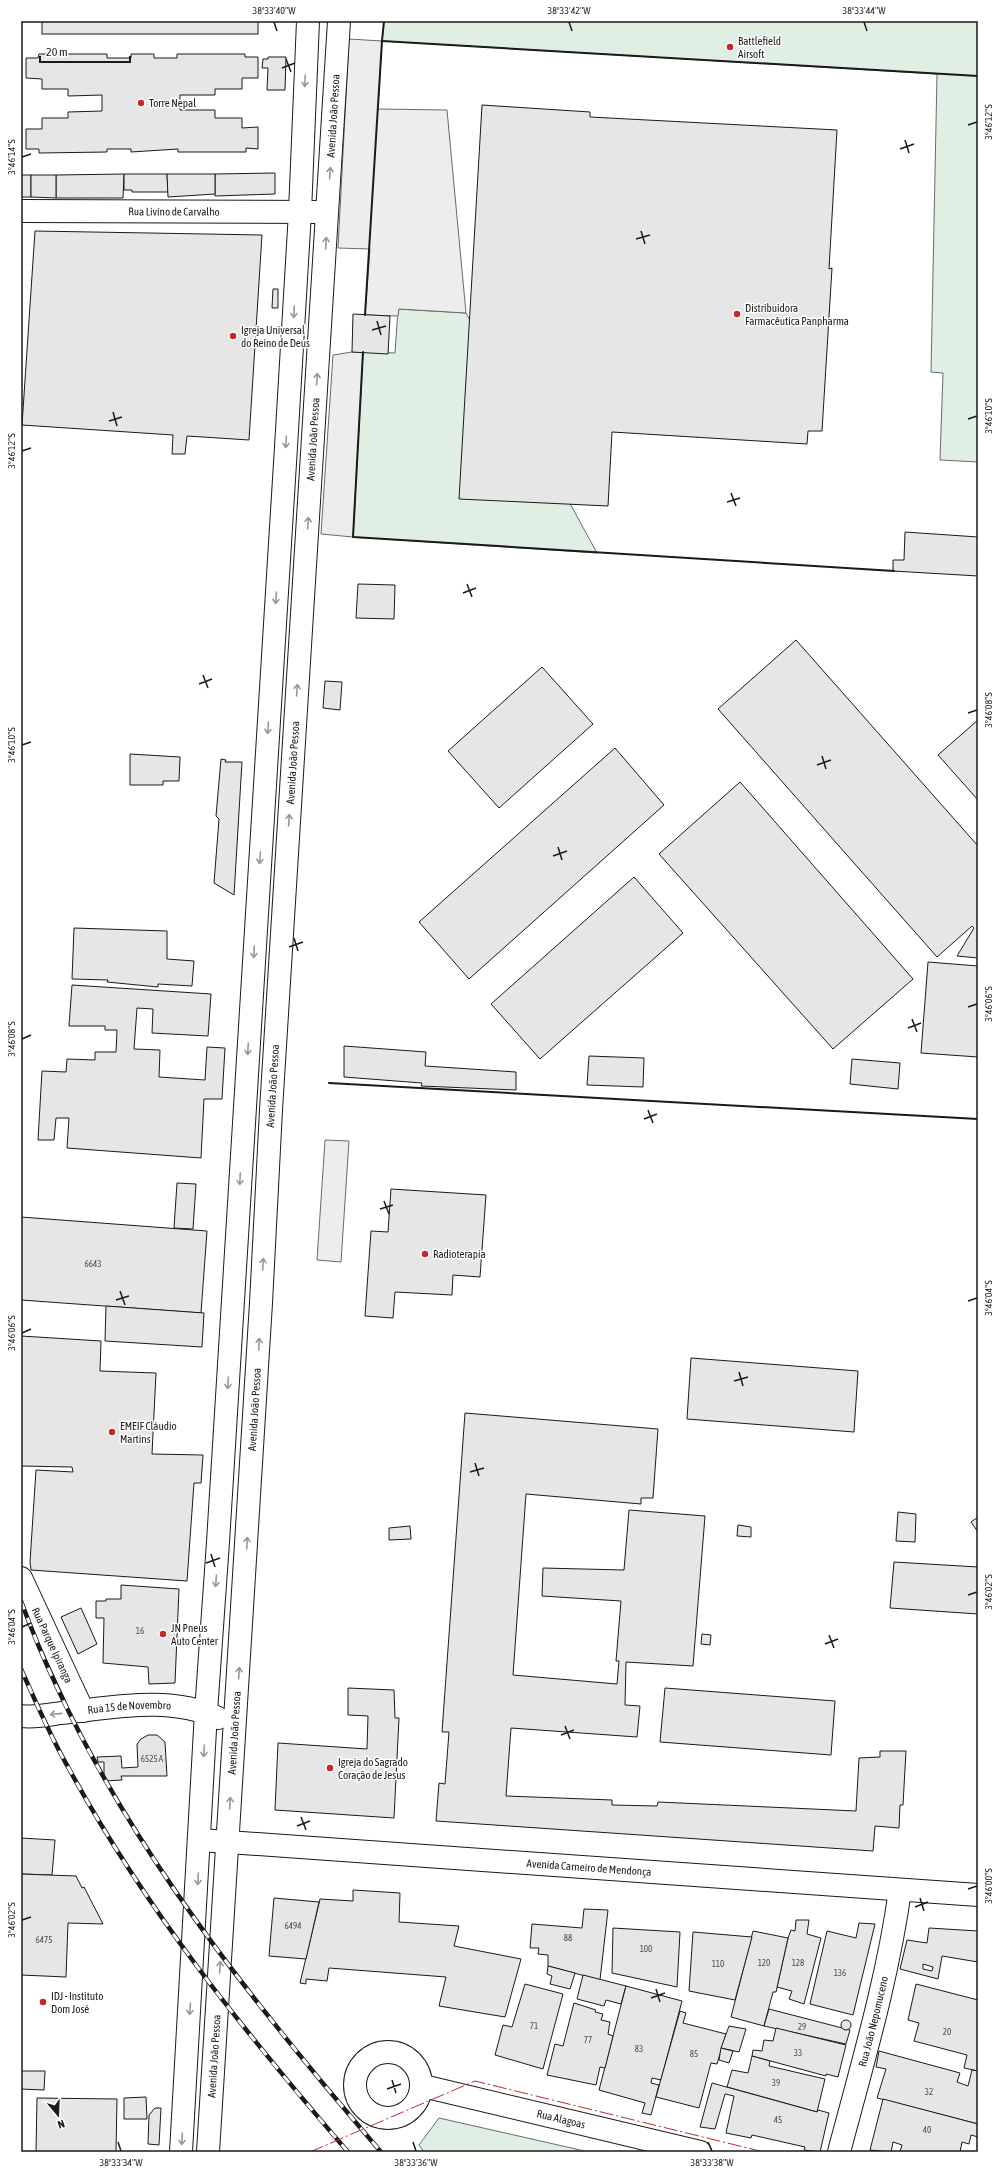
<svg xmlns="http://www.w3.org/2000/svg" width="999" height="2173" viewBox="0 0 999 2173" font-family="'Asap Condensed',sans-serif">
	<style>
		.green { fill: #e0efe3; stroke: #6a6a6a }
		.parking { fill: #ededed; stroke: #6a6a6a }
		.building { fill: #e6e6e6; stroke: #1a1a1a; fill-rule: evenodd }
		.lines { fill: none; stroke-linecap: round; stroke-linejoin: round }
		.minor-casing { stroke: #1a1a1a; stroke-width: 24 }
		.secondary-casing { stroke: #1a1a1a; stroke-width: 24 }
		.primary-casing { stroke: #1a1a1a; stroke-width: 24 }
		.minor { stroke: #fff; stroke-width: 22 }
		.secondary { stroke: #fff; stroke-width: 22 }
		.primary { stroke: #fff; stroke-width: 22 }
		.rail-casing { stroke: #1a1a1a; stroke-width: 4.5 }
		.rail { stroke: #fff; stroke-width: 3; stroke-dasharray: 9; stroke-linecap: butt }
		.wall { stroke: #1a1a1a; stroke-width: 2 }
		.power { stroke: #c62828; stroke-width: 1; stroke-dasharray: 14 3 2 3; stroke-linecap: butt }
		.oneway { stroke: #989898 }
		.ticks { fill: none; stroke: #1a1a1a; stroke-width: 1.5 }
		.poi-dot { fill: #c62828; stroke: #fff; stroke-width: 1.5 }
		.labels { text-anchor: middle; stroke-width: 3; stroke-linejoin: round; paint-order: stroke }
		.number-label { font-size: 9px; fill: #4d4d4d }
		.poi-label { font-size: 11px; fill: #1a1a1a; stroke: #fff; text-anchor: start }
		.street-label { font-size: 11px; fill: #1a1a1a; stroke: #fff }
		.neatline { fill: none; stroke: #1a1a1a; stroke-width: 1.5 }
		.ticks-label { font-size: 10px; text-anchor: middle; fill: #1a1a1a }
	</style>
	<rect width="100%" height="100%" fill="#fff"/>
	<!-- green -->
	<g class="green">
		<polygon points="384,21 978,21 978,462 940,460 943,373 931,372 937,74 382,41"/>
		<polygon points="398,309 466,313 597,553 353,537 363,352 395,353"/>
		<polygon points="439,2118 589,2152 424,2152 419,2145"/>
	</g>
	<!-- parking -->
	<g class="parking">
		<polygon points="349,39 382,41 378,109 447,110 466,313 399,309 398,316 365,315 370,249 338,248"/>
		<polygon points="352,352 363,352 353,537 321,534 333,355"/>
		<polygon points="325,1140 349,1141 341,1262 317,1260"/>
	</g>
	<!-- building -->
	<g class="building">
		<rect x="42" y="21" width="216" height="13"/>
		<polygon points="39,54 107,54 107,58 131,58 131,54 154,54 154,58 177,58 177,54 245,54 245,57 258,57 258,78 242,78 242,89 215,89 215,95 180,95 180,110 215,110 215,118 242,118 242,128 258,127 258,149 246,148 246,152 178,152 178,149 131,152 131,149 107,149 107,152 39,153 39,149 26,149 26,129 42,129 42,118 68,118 68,112 102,111 102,95 68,96 68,89 42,89 42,79 26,78 26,58 38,58"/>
		<polygon points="268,57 286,57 285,90 267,90 268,68 262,68 263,59 268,59"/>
		<polygon points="482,105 590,112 590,117 837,130 829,269 832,268 822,431 808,431 807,444 612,432 608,506 459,499"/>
		<polygon points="275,173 275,194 215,196 215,174"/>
		<polygon points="124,174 123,198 56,198 56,175"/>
		<polygon points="124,174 167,174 168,192 132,192 132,190 124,190"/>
		<polygon points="167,174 215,174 215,194 168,197"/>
		<rect x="21" y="175" width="10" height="22"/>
		<polygon points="31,175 56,175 56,198 31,197"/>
		<polygon points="35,231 262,235 249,440 187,436 185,454 172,454 173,435 22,425"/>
		<polygon points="273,289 278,289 278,308 272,308"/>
		<polygon points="353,314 390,316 388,354 352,352"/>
		<polygon points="905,532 978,537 978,576 893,571 893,560 904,560"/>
		<polygon points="358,584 395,585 394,619 356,618"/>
		<polygon points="796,640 978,846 978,958 957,956 974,928 972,926 937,957 718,709"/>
		<polygon points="542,667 593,724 499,808 448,751"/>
		<polygon points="325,681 342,682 340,710 323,708"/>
		<polygon points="978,720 978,800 938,755"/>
		<polygon points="615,748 664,805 469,979 419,922"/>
		<polygon points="130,754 180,757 179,781 163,781 163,785 130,785"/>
		<polygon points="221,759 226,760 225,762 242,762 234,895 214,883 219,819 216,816"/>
		<polygon points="740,782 913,979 833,1049 659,854"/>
		<polygon points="634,877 683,933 540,1059 491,1004"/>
		<polygon points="74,928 167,931 167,959 194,961 192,986 158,984 158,987 107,982 108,980 72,979"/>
		<polygon points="928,962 978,966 978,1057 921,1053"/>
		<polygon points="72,985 211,994 208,1036 152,1033 153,1009 137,1008 134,1049 160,1050 159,1077 205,1080 207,1047 225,1048 222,1099 204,1099 201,1158 67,1148 69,1118 56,1118 54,1140 38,1140 42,1071 66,1072 67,1059 95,1060 95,1052 116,1052 117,1030 105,1030 105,1026 69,1026"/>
		<polygon points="344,1046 426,1052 425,1066 516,1072 516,1090 421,1086 422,1083 344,1077"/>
		<polygon points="589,1056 644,1058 643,1087 587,1085"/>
		<polygon points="852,1059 900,1063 898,1089 850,1084"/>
		<polygon points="177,1183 196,1184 193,1229 174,1228"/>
		<polygon points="391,1189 486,1195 480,1277 453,1275 452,1295 395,1292 393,1318 365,1316 371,1231 388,1232"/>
		<polygon points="21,1217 207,1231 201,1313 21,1300"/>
		<polygon points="106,1306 204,1313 202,1347 105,1341"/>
		<polygon points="21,1336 101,1341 100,1371 156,1373 152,1454 203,1455 201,1483 194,1483 187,1581 31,1570 30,1562 36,1470 73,1472 72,1467 21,1466"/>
		<polygon points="691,1358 858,1371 854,1432 687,1419"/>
		<polygon points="465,1413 658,1429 653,1498 641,1498 641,1504 526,1494 513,1675 617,1684 619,1661 616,1661 621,1601 542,1596 543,1568 624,1570 629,1510 705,1516 693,1666 626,1662 625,1705 640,1706 637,1737 511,1728 506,1796 612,1800 612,1805 657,1806 658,1802 856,1811 859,1758 880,1757 880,1751 906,1751 903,1805 900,1805 899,1828 875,1826 873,1851 436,1821 439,1783 445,1784 449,1732 442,1732"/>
		<polygon points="898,1512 916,1514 915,1542 896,1541"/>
		<polygon points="978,1517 978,1532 971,1522"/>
		<polygon points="738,1525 751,1527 751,1537 737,1536"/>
		<polygon points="410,1526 411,1539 389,1540 389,1528"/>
		<polygon points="894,1562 978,1567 978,1614 890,1608"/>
		<polygon points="121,1585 179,1589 175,1683 149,1684 148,1667 103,1663 104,1618 96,1618 96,1601 106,1601 106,1599 121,1599"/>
		<polygon points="81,1608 97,1644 78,1654 61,1617"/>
		<polygon points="702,1634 711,1635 710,1645 701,1644"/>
		<polygon points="348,1688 394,1690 395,1718 399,1718 394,1818 275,1810 278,1743 367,1749 368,1716 348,1715"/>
		<polygon points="665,1688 835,1701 831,1755 660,1742"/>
		<polygon points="148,1735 157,1735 165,1742 167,1776 121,1776 122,1780 104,1781 104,1762 98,1762 97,1757 121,1756 122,1768 138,1767 137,1744 141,1739"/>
		<polygon points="21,1838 55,1840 52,1875 21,1874"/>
		<polygon points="21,1874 76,1876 82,1888 84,1887 103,1924 68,1923 66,1977 21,1975"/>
		<polygon points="353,1890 400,1893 399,1922 459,1926 454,1946 521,1959 505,2017 439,2006 446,1977 329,1968 327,1981 306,1979 306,1984 300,1983 320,1899 353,1901"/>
		<polygon points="274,1898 319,1902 306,1959 269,1956"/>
		<polygon points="584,1909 608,1910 600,1980 548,1966 548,1955 538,1954 539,1948 530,1948 532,1924 582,1928"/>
		<polygon points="796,1920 809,1920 807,1934 821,1938 804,2004 789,1999 792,1991 777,1987 788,1938 791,1930 795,1931"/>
		<polygon points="859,1923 875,1924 853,2015 810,2004 827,1931 856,1938"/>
		<polygon points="613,1928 680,1932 677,1987 612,1973"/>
		<path d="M929 1928 978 1931V1962L942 1956 938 1979 900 1969 907 1940 927 1943ZM923 1964 933 1967 932 1971 923 1969Z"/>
		<polygon points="753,1931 788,1938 776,1992 773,1992 764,2026 731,2017"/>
		<polygon points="693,1932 752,1937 735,2000 689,1991"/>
		<polygon points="548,1966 575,1973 570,1989 550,1984 552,1976 547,1974"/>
		<polygon points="583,1975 626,1986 621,2004 606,2000 604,2006 577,1999"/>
		<polygon points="525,1984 563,1994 543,2069 495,2055 503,2025 512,2027"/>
		<polygon points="916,1984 978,2000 978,2071 964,2068 967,2055 914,2041 919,2023 908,2020"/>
		<polygon points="626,1986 682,2001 661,2080 652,2078 651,2083 659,2085 651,2115 642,2113 645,2103 599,2090"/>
		<polygon points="574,2003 596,2010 595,2012 603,2014 601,2020 610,2022 608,2034 613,2036 605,2068 600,2067 596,2085 547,2075 555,2044 563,2046"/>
		<polygon points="769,2009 850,2030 846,2044 764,2026"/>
		<polygon points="680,2011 686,2013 683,2023 726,2034 717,2064 711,2063 699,2108 656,2097"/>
		<circle cx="846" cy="2025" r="5"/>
		<polygon points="729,2026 746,2029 739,2052 721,2048"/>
		<polygon points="776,2028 846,2045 838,2077 826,2074 826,2076 752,2056 753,2050 762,2051 764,2040 773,2041"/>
		<polygon points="721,2048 733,2051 729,2063 719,2060"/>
		<polygon points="879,2051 960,2073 957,2082 968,2086 972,2070 978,2071 978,2124 877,2098 886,2069 876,2067"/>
		<polygon points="752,2056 770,2061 769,2066 825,2079 817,2112 727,2087 732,2070 748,2073"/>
		<polygon points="21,2071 45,2071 44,2090 21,2089"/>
		<polygon points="712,2083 817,2112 818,2110 829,2113 820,2152 804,2150 805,2147 752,2135 751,2138 726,2133 734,2096 725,2094 715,2129 700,2127"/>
		<polygon points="146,2097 147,2119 124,2119 124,2098"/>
		<polygon points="37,2098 117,2099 116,2152 36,2152"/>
		<polygon points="883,2099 978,2124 978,2137 971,2135 969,2144 962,2142 960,2152 900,2152 902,2145 893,2142 891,2152 870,2150"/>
		<polygon points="155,2108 161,2108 159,2145 148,2144 149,2115"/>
	</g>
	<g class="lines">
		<!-- minor casing -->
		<g class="minor-casing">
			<g id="minor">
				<path id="s1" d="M21 211 327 212"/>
				<path id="s2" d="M21 1578 83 1711"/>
				<circle cx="388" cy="2085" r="33"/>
				<path id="s3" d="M423 2086 700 2152"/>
				<path id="s4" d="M839 2152C862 2065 888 1978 900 1890"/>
			</g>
		</g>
		<!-- secondary casing -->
		<g class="secondary-casing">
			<g id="secondary">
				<path id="s5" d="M200 1840 978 1895"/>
			</g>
		</g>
		<!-- primary casing -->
		<g class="primary-casing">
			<g id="primary">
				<path id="s6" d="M21 1716C34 1718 48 1715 61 1713 111 1708 170 1695 218 1718"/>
				<polyline points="181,2152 206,1712 218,1542 286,447 300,212 308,21"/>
				<path id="s7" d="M208 2152 261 1303 271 1110 339 21"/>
			</g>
		</g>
		<!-- minor -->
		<use href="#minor" class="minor"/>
		<!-- secondary -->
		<use href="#secondary" class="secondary"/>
		<!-- primary -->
		<use href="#primary" class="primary"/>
		<!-- rail casing -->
		<g class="rail-casing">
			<g id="rail">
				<path d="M21 1601C97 1809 238 1985 381 2152"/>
				<path d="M21 1669C36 1702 50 1736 68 1767 145 1909 243 2030 348 2152"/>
			</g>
		</g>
		<!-- rail -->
		<use href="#rail" class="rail"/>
		<!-- wall -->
		<g class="wall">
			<polyline points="384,21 382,41 978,76"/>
			<polyline points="365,315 382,41"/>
			<polyline points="363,352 353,537 894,571"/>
			<polyline points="329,1083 978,1119"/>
		</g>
		<!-- power -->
		<polyline class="power" points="310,2152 475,2081 764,2152"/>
	</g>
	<!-- one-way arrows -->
	<defs><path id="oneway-shaft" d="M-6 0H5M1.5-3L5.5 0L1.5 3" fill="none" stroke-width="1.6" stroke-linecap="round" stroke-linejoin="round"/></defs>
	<g class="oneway">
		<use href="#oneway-shaft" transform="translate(305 81) rotate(92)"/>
		<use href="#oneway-shaft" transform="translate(330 173) rotate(-86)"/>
		<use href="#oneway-shaft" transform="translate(326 243) rotate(-87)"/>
		<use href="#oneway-shaft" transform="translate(294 312) rotate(93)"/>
		<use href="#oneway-shaft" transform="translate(317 379) rotate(-86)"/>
		<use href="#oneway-shaft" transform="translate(286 442) rotate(93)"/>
		<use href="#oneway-shaft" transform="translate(308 523) rotate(-86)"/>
		<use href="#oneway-shaft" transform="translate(276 598) rotate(94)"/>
		<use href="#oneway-shaft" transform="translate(297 690) rotate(-86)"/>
		<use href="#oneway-shaft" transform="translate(268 728) rotate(94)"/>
		<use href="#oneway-shaft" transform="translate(289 820) rotate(-86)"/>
		<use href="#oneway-shaft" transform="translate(260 858) rotate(94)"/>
		<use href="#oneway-shaft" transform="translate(254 952) rotate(93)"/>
		<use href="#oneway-shaft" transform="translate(248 1049) rotate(93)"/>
		<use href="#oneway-shaft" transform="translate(240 1179) rotate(93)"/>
		<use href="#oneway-shaft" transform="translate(263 1264) rotate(-87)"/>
		<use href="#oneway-shaft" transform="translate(259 1344) rotate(-87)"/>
		<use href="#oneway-shaft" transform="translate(228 1383) rotate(93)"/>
		<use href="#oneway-shaft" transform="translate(247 1543) rotate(-87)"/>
		<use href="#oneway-shaft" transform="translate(216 1581) rotate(94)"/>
		<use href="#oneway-shaft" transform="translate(239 1673) rotate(-86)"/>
		<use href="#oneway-shaft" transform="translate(56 1714) rotate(174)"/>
		<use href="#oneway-shaft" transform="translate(204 1751) rotate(93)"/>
		<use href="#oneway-shaft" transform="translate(230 1803) rotate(-87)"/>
		<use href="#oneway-shaft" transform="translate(198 1879) rotate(93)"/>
		<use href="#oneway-shaft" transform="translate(220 1967) rotate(-86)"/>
		<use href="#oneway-shaft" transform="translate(190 2009) rotate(94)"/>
		<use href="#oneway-shaft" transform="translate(182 2139) rotate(93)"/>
	</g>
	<!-- ticks -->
	<path class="ticks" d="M274 22 277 31M569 22 572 31M864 22 867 31M286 59 291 72M282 68 295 63M968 125 977 122M905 140 909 153M900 149 914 144M22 157 31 154M641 231 645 244M636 239 650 235M377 321 381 335M372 330 386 326M113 412 117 426M968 419 977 416M109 421 122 417M22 451 31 448M731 493 736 506M727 502 740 498M467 584 472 597M463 593 476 588M203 675 208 688M199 684 212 679M968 713 977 710M22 745 31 742M822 756 826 769M817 765 831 760M558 847 562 860M553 856 567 851M294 938 298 951M289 947 303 942M968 1007 977 1004M912 1019 917 1032M908 1028 921 1023M22 1039 31 1035M648 1110 653 1123M644 1119 657 1114M384 1201 389 1214M380 1209 393 1205M120 1291 125 1305M116 1300 129 1296M968 1301 977 1298M22 1333 31 1329M739 1372 743 1386M734 1381 748 1377M475 1463 479 1476M470 1472 484 1468M211 1554 215 1567M206 1563 220 1558M968 1595 977 1592M22 1627 31 1623M829 1635 834 1648M825 1644 838 1639M565 1726 570 1739M561 1735 574 1730M301 1817 306 1830M297 1826 310 1821M968 1889 977 1886M920 1898 924 1911M915 1907 928 1902M22 1920 31 1917M656 1989 660 2002M651 1998 665 1993M392 2080 396 2093M387 2089 401 2084M118 2142 121 2151M413 2142 416 2151M708 2142 712 2151"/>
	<!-- markers -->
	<g class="poi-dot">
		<circle cx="730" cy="47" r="4"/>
		<circle cx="141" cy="103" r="4"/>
		<circle cx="737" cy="314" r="4"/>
		<circle cx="233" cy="336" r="4"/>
		<circle cx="425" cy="1254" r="4"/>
		<circle cx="112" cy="1432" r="4"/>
		<circle cx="163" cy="1634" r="4"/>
		<circle cx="330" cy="1768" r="4"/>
		<circle cx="43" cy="2002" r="4"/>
	</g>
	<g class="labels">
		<!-- number labels -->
		<g class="number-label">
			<text x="93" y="1267">6643</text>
			<text x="140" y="1634">16</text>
			<text x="152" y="1762">6525 A</text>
			<text x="293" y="1929">6494</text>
			<text x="568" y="1941">88</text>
			<text x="44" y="1943">6475</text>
			<text x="646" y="1952">100</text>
			<text x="764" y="1966">120</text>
			<text x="798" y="1966">128</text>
			<text x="718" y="1967">110</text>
			<text x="840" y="1976">136</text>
			<text x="534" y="2029">71</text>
			<text x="802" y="2030">29</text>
			<text x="947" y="2035">20</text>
			<text x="588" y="2043">77</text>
			<text x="639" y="2052">83</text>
			<text x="798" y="2056">33</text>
			<text x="694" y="2057">85</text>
			<text x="776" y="2086">39</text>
			<text x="929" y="2095">32</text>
			<text x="778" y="2123">45</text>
			<text x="927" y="2133">40</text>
		</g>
		<!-- poi labels -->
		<g class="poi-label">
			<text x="738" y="45">Battlefield<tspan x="738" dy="13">Airsoft</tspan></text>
			<text x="149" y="107">Torre Nepal</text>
			<text x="745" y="312">Distribuidora<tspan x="745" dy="13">Farmacêutica Panpharma</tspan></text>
			<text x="241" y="334">Igreja Universal<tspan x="241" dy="13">do Reino de Deus</tspan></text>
			<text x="433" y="1258">Radioterapia</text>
			<text x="120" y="1430">EMEIF Cláudio<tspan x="120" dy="13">Martins</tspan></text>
			<text x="171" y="1632">JN Pneus<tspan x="171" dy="13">Auto Center</tspan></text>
			<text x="338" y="1766">Igreja do Sagrado<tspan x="338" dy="13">Coração de Jesus</tspan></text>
			<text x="51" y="2000">IDJ - Instituto<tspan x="51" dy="13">Dom José</tspan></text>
		</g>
		<!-- street labels -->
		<g class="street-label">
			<text dy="4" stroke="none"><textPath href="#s7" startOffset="2040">Avenida João Pessoa</textPath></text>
			<text dy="4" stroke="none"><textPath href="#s1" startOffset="153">Rua Livino de Carvalho</textPath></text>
			<text dy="4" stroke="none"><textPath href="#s7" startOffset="1716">Avenida João Pessoa</textPath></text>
			<text dy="4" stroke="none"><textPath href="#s7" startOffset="1392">Avenida João Pessoa</textPath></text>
			<text dy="4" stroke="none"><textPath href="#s7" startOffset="1068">Avenida João Pessoa</textPath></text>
			<text dy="4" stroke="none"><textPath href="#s7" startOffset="744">Avenida João Pessoa</textPath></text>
			<text dy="4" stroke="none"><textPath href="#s2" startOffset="74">Rua Parque Ipiranga</textPath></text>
			<text dy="4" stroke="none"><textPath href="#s6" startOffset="109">Rua 15 de Novembro</textPath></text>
			<text dy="4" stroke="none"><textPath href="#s7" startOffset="420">Avenida João Pessoa</textPath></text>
			<text dy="4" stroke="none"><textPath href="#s5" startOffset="390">Avenida Carneiro de Mendonça</textPath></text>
			<text dy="4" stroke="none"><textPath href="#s4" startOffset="135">Rua João Nepomuceno</textPath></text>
			<text dy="4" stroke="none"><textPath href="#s7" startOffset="96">Avenida João Pessoa</textPath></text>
			<text dy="4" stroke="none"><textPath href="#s3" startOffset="142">Rua Alagoas</textPath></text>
		</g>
	</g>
	<!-- border -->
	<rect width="999" height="2173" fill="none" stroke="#ffffff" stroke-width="44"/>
	<!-- north arrow -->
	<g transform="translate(58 2115) rotate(161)" stroke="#ffffff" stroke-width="3" paint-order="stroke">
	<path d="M0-3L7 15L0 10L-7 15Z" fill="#1a1a1a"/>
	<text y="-6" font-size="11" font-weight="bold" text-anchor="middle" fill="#1a1a1a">N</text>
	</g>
	<!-- scale -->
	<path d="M40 56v6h90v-6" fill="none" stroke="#1a1a1a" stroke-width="2"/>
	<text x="46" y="56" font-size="12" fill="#1a1a1a" stroke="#ffffff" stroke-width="3" paint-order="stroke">20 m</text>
	<rect x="22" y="22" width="955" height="2129" class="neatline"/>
	<g class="ticks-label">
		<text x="274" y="14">38°33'40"W</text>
		<text x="569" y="14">38°33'42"W</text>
		<text x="864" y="14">38°33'44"W</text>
		<text transform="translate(988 122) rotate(-90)" y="4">3°46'12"S</text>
		<text transform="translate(11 157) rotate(-90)" y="4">3°46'14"S</text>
		<text transform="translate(988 416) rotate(-90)" y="4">3°46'10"S</text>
		<text transform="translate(11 451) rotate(-90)" y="4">3°46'12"S</text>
		<text transform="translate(988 710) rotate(-90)" y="4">3°46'08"S</text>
		<text transform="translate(11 745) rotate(-90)" y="4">3°46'10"S</text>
		<text transform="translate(988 1004) rotate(-90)" y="4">3°46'06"S</text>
		<text transform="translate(11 1039) rotate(-90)" y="4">3°46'08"S</text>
		<text transform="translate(988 1298) rotate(-90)" y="4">3°46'04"S</text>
		<text transform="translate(11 1333) rotate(-90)" y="4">3°46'06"S</text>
		<text transform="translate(988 1592) rotate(-90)" y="4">3°46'02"S</text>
		<text transform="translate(11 1627) rotate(-90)" y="4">3°46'04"S</text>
		<text transform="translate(988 1886) rotate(-90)" y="4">3°46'00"S</text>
		<text transform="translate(11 1920) rotate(-90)" y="4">3°46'02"S</text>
		<text x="121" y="2166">38°33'34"W</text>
		<text x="416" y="2166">38°33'36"W</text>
		<text x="712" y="2166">38°33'38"W</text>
	</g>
</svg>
